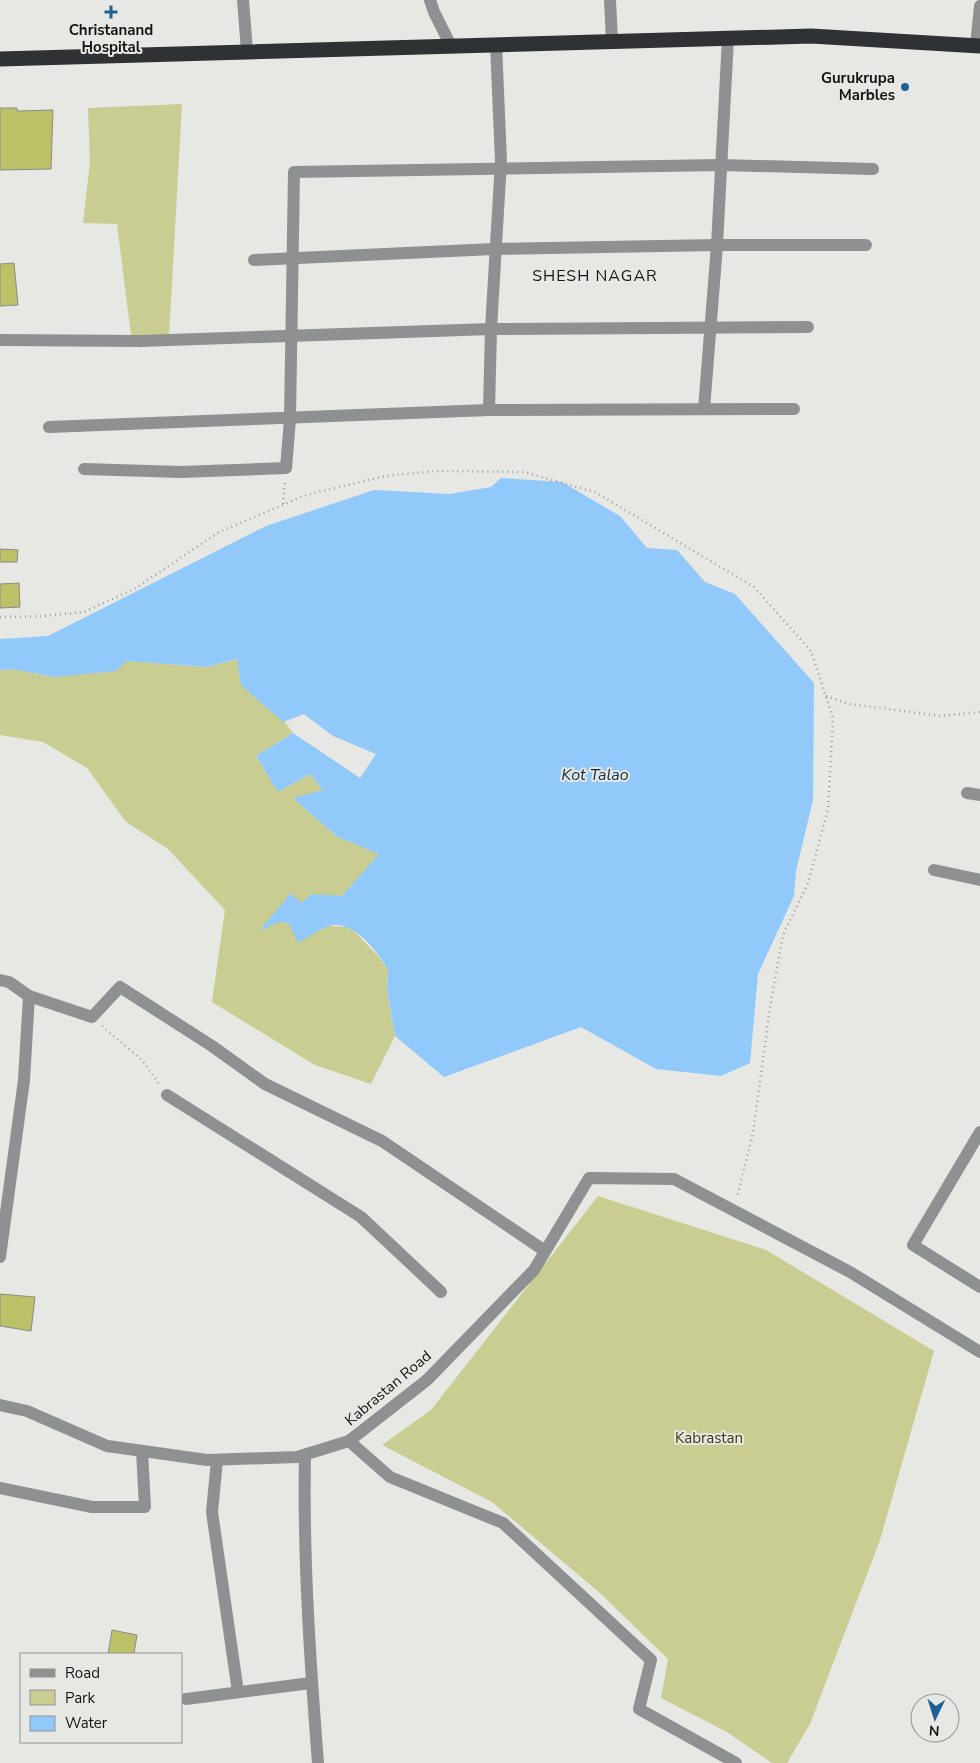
<svg xmlns="http://www.w3.org/2000/svg" width="980" height="1763" viewBox="0 0 980 1763" font-family="'Nunito Sans',sans-serif">
	<style>
		.green { fill: #cacd91 }
		.water { fill: #91c9fb }
		.building { fill: #bcc066; stroke: #8a8b87 }
		.lines { fill: none; stroke-linecap: round; stroke-linejoin: round }
		.path { stroke: #9e9e9b; stroke-width: 2.5; stroke-dasharray: 1 4; stroke-linecap: butt }
		.street { stroke: #8e9091; stroke-width: 12 }
		.highway { stroke: #2f3235; stroke-width: 15 }
		.poi-dot { fill: #1c6196; stroke: #e7e7e3; stroke-width: 2 }
		.labels { text-anchor: middle; stroke-width: 4; stroke-linejoin: round; paint-order: stroke }
		.poi-label { font-size: 15px; font-weight: bold; fill: #141412; stroke: #e7e7e3 }
		.street-label { font-size: 15px; fill: #141412; stroke: #e7e7e3 }
		.park-label { font-size: 15px; fill: #393a13; stroke: #e7e7e3 }
		.neighbourhood-label { font-size: 16px; letter-spacing: 1px; fill: #141412; stroke: #e7e7e3 }
		.water-label { font-size: 16px; font-style: italic; fill: #0e2c45; stroke: #e7e7e3 }
	</style>
	<rect width="100%" height="100%" fill="#e7e7e3"/>
	<!-- green -->
	<g class="green">
		<polygon points="182,104 169,336 131,335 117,224 83,223 90,162 88,108"/>
		<polygon points="238,659 293,733 256,756 278,792 310,774 324,790 294,799 336,836 380,854 342,896 330,926 350,927 379,957 388,970 387,990 395,1036 371,1084 315,1065 212,1002 225,910 168,849 126,822 87,768 43,742 0,735 0,670 11,669 55,677 127,661 207,667"/>
		<polygon points="598,1196 766,1250 934,1351 880,1540 810,1724 787,1763 772,1763 727,1732 661,1698 668,1659 600,1593 492,1502 382,1445 431,1410"/>
	</g>
	<!-- water -->
	<path class="water" d="M501 478 562 482 620 516 647 548 677 550 705 582 735 594 814 683 813 800 796 871 794 896 758 974 750 1063 721 1076 656 1069 581 1027 444 1077 395 1036 387 990 388 970C378 952 353 919 329 926 319 929 307 938 298 943L289 923 279 922 259 931 291 893 301 903 312 894 342 896 379 854 336 836 293 798 323 790 310 774 278 792 256 756 293 733 360 778 376 754 333 736 304 714 283 722 241 685 237 659 207 667 127 661 116 671 55 677 11 669 0 670V639L48 636 266 526 374 490 450 494 491 487Z"/>
	<!-- building -->
	<g class="building">
		<polygon points="0,108 17,108 17,111 53,110 51,169 0,170"/>
		<polygon points="14,263 18,305 0,306 0,264"/>
		<polygon points="0,549 18,550 17,562 0,562"/>
		<polygon points="19,583 20,607 0,608 0,584"/>
		<polygon points="0,1294 35,1297 31,1331 0,1326"/>
		<polygon points="112,1630 137,1635 134,1654 108,1654"/>
	</g>
	<g class="lines">
		<!-- path -->
		<g class="path">
			<polyline points="283,504 285,482"/>
			<polyline points="0,617 44,616 84,612 136,588 219,532 306,495 385,476 435,471 524,472 595,492 754,587 811,651 833,718 828,809 808,883 783,935 770,1007 753,1133 737,1197"/>
			<polyline points="826,696 850,704 941,716 980,712"/>
			<polyline points="102,1026 143,1061 159,1084"/>
		</g>
		<!-- street -->
		<g class="street">
			<polyline points="243,0 247,51"/>
			<polyline points="430,0 434,12 451,46"/>
			<polyline points="610,0 612,41"/>
			<polyline points="976,45 980,6"/>
			<polyline points="254,260 494,249 717,245 866,245"/>
			<polyline points="0,340 141,341 491,329 808,327"/>
			<polyline points="704,409 717,245 728,38"/>
			<polyline points="489,410 491,329 501,161 496,44"/>
			<polyline points="49,427 489,410 794,409"/>
			<polyline points="84,469 181,472 286,468 290,419 294,172 721,165 873,169"/>
			<polyline points="967,793 980,795"/>
			<polyline points="934,870 980,880"/>
			<polyline points="0,980 9,982 29,996 92,1017 120,987 212,1046 265,1084 382,1141 545,1251"/>
			<polyline points="167,1095 361,1217 441,1292"/>
			<polyline points="980,1132 913,1245 980,1287"/>
			<polyline points="0,1257 24,1080 29,996"/>
			<polyline points="0,1405 27,1411 107,1446 207,1460 297,1457 349,1441 427,1380 534,1270 589,1178 674,1179 850,1272 980,1352"/>
			<polyline points="349,1441 390,1477 503,1523 651,1660 639,1709 736,1763"/>
			<path d="M305 1455C303 1558 310 1660 318 1763"/>
			<polyline points="217,1460 212,1512 238,1692"/>
			<polyline points="0,1488 92,1507 145,1507 142,1451"/>
			<polyline points="186,1699 311,1683"/>
		</g>
		<!-- highway -->
		<polyline class="highway" points="0,59 811,36 980,46"/>
	</g>
	<!-- markers -->
	<g class="poi-dot">
		<path d="M108.5 4.5h5v5h5v5h-5v5h-5v-5h-5v-5h5z"/>
		<circle cx="905" cy="87" r="5"/>
	</g>
	<g class="labels">
		<!-- poi labels -->
		<g class="poi-label">
			<text x="111" y="35">Christanand<tspan x="111" dy="17">Hospital</tspan></text>
			<text x="895" y="83" text-anchor="end">Gurukrupa<tspan x="895" dy="17">Marbles</tspan></text>
		</g>
		<!-- street labels -->
		<g class="street-label">
			<text transform="translate(388 1388) rotate(-40)" y="5">Kabrastan Road</text>
		</g>
		<!-- park labels -->
		<g class="park-label">
			<text x="709" y="1443">Kabrastan</text>
		</g>
		<!-- neighbourhood labels -->
		<g class="neighbourhood-label">
			<text x="595" y="281">SHESH NAGAR</text>
		</g>
		<!-- water labels -->
		<g class="water-label">
			<text x="595" y="780">Kot Talao</text>
		</g>
	</g>
	<!-- legend -->
	<rect x="20" y="1653" width="162" height="90" fill="#e7e7e3" stroke="#93938f"/>
	<rect x="30" y="1669" width="25" height="8" fill="#8e9091" stroke="#93938f"/>
	<text x="65" y="1678" font-size="15" fill="#141412">Road</text>
	<rect x="30" y="1690" width="25" height="15" fill="#cacd91" stroke="#93938f"/>
	<text x="65" y="1703" font-size="15" fill="#141412">Park</text>
	<rect x="30" y="1716" width="25" height="15" fill="#91c9fb" stroke="#93938f"/>
	<text x="65" y="1728" font-size="15" fill="#141412">Water</text>
	<!-- north arrow -->
	<g transform="translate(935 1718) rotate(184)"><circle r="24" fill="#e7e7e3" stroke="#93938f"/>
	<path d="M0-4L9 19L0 12L-9 19Z" fill="#1c6196"/>
	<text y="-8" font-size="14" font-weight="bold" text-anchor="middle" fill="#141412">N</text>
	</g>
</svg>
